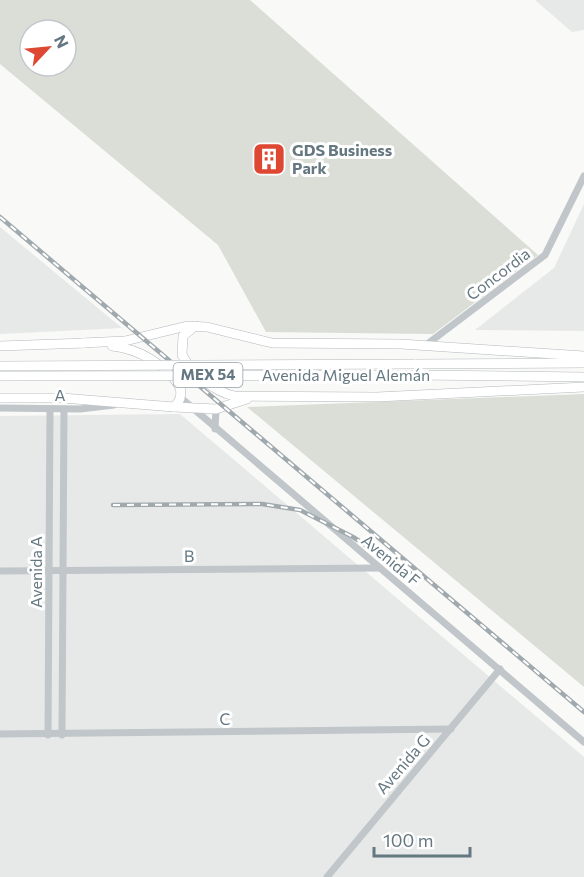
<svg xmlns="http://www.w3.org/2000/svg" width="584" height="877" viewBox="0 0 584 877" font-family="Commissioner,sans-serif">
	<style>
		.built { fill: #e7e9e8 }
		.green { fill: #daded6; fill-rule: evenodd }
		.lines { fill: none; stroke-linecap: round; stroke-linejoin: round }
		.highway-casing { stroke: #b4b9bc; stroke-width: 10 }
		.minor { stroke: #c0c6c9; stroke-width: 7 }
		.highway { stroke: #fff; stroke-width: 9 }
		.rail-casing { stroke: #a0a9ad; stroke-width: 4.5 }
		.rail { stroke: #fff; stroke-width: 2; stroke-dasharray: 7; stroke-linecap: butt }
		.highway-bridge-casing { stroke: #b4b9bc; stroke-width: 10; stroke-linecap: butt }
		.highway-bridge { stroke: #fff; stroke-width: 9 }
		.labels { text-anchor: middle; stroke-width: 6; stroke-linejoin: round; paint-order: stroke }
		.shield { fill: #fff; stroke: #93a0a7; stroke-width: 1.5 }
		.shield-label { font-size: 15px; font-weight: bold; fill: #657881 }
		.poi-label { font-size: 16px; font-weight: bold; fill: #657881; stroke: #fff; text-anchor: start }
		.street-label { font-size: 16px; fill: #657881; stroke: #fff }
	</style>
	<rect width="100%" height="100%" fill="#f9f9f7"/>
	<!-- built -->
	<g class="built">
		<polygon points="535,0 584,0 584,30 572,32"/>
		<polygon points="584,204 584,331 475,330 554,268"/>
		<polygon points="0,227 122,328 0,334"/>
		<polygon points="180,414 584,757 584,877 0,877 0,416"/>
	</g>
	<!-- green -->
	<g class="green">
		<path d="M0 0H250L538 255 433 334 266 332 218 245 0 64ZM30 30H66V66H30Z"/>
		<polygon points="584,394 584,687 247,407"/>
	</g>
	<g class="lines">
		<!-- highway casing -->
		<g class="highway-casing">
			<g id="highway">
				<path d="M195 326 183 336 182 355C192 373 213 391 234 396L377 397 584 387"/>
				<polyline points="82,343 125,341 187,326 207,327 272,343 401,344 584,356"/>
				<polyline points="0,346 86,343"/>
				<polyline points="414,364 584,363"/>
				<polyline points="415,375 584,377"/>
				<path d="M0 398H62L174 407C180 401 182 396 180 387 165 364 139 349 112 346"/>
				<polyline points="174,407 216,409 247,399"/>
			</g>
		</g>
		<!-- minor -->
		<g class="minor">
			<polyline points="426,345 545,255 584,176"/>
			<polyline points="181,398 584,742"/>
			<polyline points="0,408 80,409 114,405"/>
			<polyline points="215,429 216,409"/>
			<polyline points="0,571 379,568"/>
			<polyline points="0,734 451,729"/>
			<polyline points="48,735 50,409"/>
			<polyline points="62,735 64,409"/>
			<polyline points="327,877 500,669"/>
		</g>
		<!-- highway -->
		<use href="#highway" class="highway"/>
		<!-- rail casing -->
		<g class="rail-casing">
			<g id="rail">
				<polyline points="0,217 584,712"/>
				<polyline points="113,505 262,504 300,510 353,537 410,573"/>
			</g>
		</g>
		<!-- rail -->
		<use href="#rail" class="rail"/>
		<!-- highway-bridge casing -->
		<g class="highway-bridge-casing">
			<g id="highway-bridge">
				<polyline points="0,366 414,364"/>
				<polyline points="0,376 415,375"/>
			</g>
		</g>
		<!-- highway-bridge -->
		<use href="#highway-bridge" class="highway-bridge"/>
	</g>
	<!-- icons -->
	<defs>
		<g id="building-square" transform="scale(1.725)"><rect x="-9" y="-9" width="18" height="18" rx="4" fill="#de4732" stroke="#fff"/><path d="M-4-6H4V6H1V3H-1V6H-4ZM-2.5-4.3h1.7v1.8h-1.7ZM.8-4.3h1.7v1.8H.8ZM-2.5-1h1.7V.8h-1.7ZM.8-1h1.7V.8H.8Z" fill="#fff"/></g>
	</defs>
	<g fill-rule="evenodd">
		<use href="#building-square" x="269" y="159"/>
	</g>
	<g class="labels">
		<!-- shield labels -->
		<rect class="shield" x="173.5" y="363" width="69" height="24" rx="4.5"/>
		<g class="shield-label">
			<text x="208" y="380">MEX 54</text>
		</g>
		<!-- poi labels -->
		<g class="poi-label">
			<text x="292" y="156">GDS Business<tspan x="292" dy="18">Park</tspan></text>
		</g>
		<!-- street labels -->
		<g class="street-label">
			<text transform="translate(498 274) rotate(-37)" y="6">Concordia</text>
			<text x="346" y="381">Avenida Miguel Alemán</text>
			<text x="60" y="401">A</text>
			<text transform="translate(189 556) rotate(-1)" y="6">B</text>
			<text transform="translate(391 560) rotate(40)" y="6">Avenida F</text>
			<text transform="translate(36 572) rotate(-90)" y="6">Avenida A</text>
			<text transform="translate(225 719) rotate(-1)" y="6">C</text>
			<text transform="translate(403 764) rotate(-49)" y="6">Avenida G</text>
		</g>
	</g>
	<!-- north arrow -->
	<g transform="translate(48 48) rotate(64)"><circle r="28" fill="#ffffff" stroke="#c1c9cd" stroke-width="1.5"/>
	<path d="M0-4.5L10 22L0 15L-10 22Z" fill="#de4732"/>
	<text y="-9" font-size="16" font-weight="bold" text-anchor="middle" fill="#657881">N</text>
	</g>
	<!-- scale -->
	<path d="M374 847v9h96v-9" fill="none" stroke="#657881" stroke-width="3"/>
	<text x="383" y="847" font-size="18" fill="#657881" stroke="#ffffff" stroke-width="4.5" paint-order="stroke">100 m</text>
</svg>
